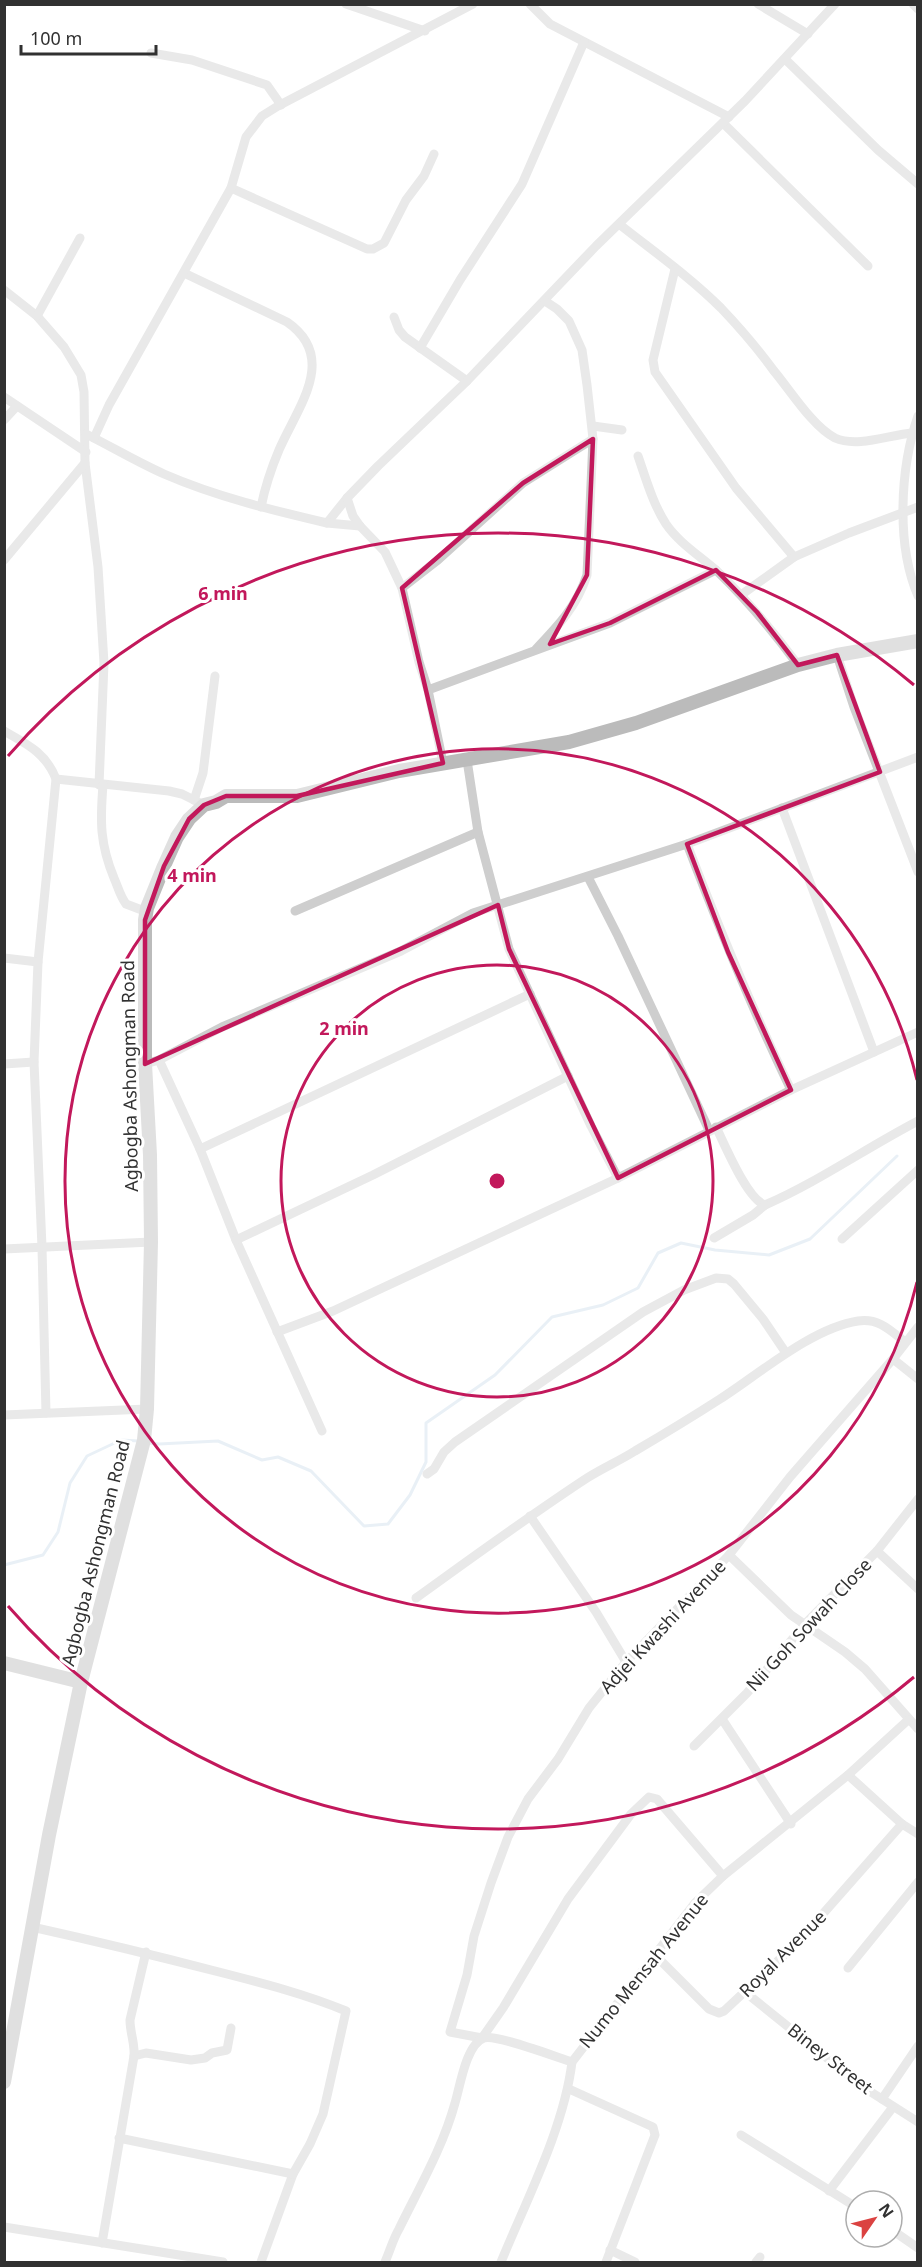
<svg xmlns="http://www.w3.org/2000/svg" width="922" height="2267" viewBox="0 0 922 2267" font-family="'Noto Sans',sans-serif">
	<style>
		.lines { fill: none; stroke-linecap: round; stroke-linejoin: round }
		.stream { stroke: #cfdeeb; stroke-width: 3 }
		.street { stroke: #cecece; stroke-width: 9 }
		.secondary { stroke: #bbb; stroke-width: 14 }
		.marked { fill: none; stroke: #c2185b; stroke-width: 4.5; stroke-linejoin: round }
		.ring { fill: none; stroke: #c2185b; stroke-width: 3 }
		.labels { text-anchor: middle; stroke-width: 6; stroke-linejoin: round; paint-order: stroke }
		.street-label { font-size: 18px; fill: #313131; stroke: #fff }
		.centre { fill: #c2185b; stroke: #fff; stroke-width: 3 }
		.ring-label { font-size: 18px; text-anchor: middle; font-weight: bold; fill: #c2185b; stroke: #fff; stroke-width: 6; stroke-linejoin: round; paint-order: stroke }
	</style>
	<rect width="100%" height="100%" fill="#fff"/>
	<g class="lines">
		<!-- stream -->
		<g class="stream">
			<polyline points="148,1443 159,1444 218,1441 262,1460 278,1457 311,1471 364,1526 388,1524 410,1495 426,1462 426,1423 495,1375 552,1317 603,1305 638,1288 658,1253 681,1243 715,1250 769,1255 810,1239 897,1156"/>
			<polyline points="4,1565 43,1555 58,1532 70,1483 87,1456 121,1440 139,1441"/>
		</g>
		<!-- street -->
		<g class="street">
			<polyline points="346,4 425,31"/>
			<polyline points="530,4 550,24 729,117"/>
			<polyline points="758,4 808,34"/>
			<polyline points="913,4 918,9"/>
			<polyline points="151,53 192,60 267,85 281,105"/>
			<polyline points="785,59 878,150 918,184"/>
			<polyline points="723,123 868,266"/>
			<polyline points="231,188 367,249 373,249 384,243 406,200 424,176 434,154"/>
			<path d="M619 224C653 251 690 277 721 308 740 328 758 349 774 371 790 390 813 427 835 438 857 448 889 435 912 433"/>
			<polyline points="675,269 653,360 655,372 736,488 794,557"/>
			<path d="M184 273 287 322C339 358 297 408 279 450 271 469 265 487 261 507"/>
			<polyline points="4,290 37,316 64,347 81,375 84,392 85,463 98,567 104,663 99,785"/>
			<polyline points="37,316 80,238"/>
			<polyline points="394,317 399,330 405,337 467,381"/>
			<polyline points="420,348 460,280 522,184 584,42"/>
			<polyline points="4,397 86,452"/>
			<path d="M918 416C900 468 896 545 918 596"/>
			<polyline points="4,420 17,406"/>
			<polyline points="593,426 622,430"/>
			<path d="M86 434C112 447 137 462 164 474 217 497 272 510 327 523L347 498 378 466 467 381 596 246 745 101 835 4"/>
			<polyline points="94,438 109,405 231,188 246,137 262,116 278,106 473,4"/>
			<path d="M638 456C646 479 653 504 666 524 679 543 700 556 717 571 747 600 773 631 798 665"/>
			<polyline points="347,498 353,516 360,526 385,552 402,588 419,662 428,690 443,763"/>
			<polyline points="327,523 360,526"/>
			<polyline points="4,560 85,463"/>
			<polyline points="402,588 438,560 523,483 593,439"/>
			<polyline points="741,595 794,557 849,533 918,507"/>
			<path d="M536 649C558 626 577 606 587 575L593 439 587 385 582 350 569 321 557 309 545 301"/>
			<polyline points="837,655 854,707 918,872"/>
			<polyline points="428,690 610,623 716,570"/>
			<path d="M4 731C27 744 46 753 56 779L38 962 34 1062 42 1247 46 1413"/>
			<polyline points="467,760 478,832 509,949 591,1126 618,1178"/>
			<polyline points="56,779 169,791 182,794 204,805"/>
			<path d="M103 785C100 822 100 844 114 878 118 887 120 896 126 904L147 912"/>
			<polyline points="194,800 203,773 215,676"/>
			<polyline points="782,808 874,1052"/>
			<path d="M687 844C719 928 752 1009 791 1090"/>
			<polyline points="588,877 618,936 709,1130"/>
			<polyline points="295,911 478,832"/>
			<polyline points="4,958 38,962"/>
			<polyline points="159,1060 200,1149 236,1240 322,1431"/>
			<polyline points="4,1064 34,1062"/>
			<polyline points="145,1064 159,1060 222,1027 401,951 473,913 687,844 918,757"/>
			<path d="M716 1127C725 1145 747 1199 765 1205 818 1182 866 1148 918 1121"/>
			<polyline points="200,1149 530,994"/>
			<polyline points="714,1238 753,1215 765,1205"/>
			<polyline points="842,1239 918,1170"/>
			<polyline points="236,1240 373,1175 568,1076"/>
			<polyline points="4,1249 151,1242"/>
			<polyline points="277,1332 333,1311 618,1178 791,1090 918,1032"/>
			<polyline points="893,1359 918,1379"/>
			<polyline points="4,1415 147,1409"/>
			<polyline points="427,1474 434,1469 444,1452 455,1442 643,1312 684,1290 716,1278 728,1279 734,1284 763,1319 786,1353"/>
			<polyline points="530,1516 596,1612 626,1662"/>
			<polyline points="877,1551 918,1589"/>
			<polyline points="729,1555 791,1615 845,1652 865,1669 918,1729"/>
			<path d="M416 1598C473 1557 529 1516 587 1478 603 1468 619 1461 635 1451 664 1434 692 1417 720 1399 759 1374 812 1328 858 1321 879 1318 890 1330 905 1342"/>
			<polyline points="722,1719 791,1824"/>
			<polyline points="694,1746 747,1693 806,1623 877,1551 918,1499"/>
			<polyline points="848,1775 902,1824 918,1834"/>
			<path d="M32 1927C95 1941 157 1956 219 1972 262 1983 305 1994 346 2011L323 2114 310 2144 293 2174 261 2262"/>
			<polyline points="654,1954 709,2009 719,2013 724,2011 799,1941 902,1824"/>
			<polyline points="848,1968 918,1882"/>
			<polyline points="745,1992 863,2087 918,2122"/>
			<polyline points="482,2038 450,2032 467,1975 474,1936 491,1883 508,1837 528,1799 558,1759 589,1708 626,1662 729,1555 790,1477 893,1359 918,1327"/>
			<polyline points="482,2038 503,2008 568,1899 631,1814 649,1797 657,1799 723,1876"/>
			<polyline points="134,2056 146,2053 191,2060 205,2058 212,2053 227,2050 231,2028"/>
			<polyline points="569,2089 653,2127 655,2135 606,2262"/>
			<polyline points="882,2099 918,2046"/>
			<polyline points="741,2135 856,2207"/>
			<polyline points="119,2138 293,2174"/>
			<polyline points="829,2191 893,2107"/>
			<polyline points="4,2227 223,2262"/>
			<polyline points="892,2230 918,2248"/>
			<path d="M102 2243 134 2056C135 2043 130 2033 130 2020L146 1952"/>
			<polyline points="610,2250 635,2262"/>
			<path d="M385 2262C390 2251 393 2239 399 2229 419 2188 443 2147 455 2103 460 2087 466 2044 484 2038 496 2034 556 2057 572 2062"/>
			<path d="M501 2262C526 2201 564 2128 572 2062L695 1903 723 1876 848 1775 908 1720"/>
			<polyline points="756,2262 760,2257"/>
		</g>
		<!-- secondary -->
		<g class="secondary">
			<polyline points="4,1663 81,1682"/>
			<polyline points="4,2082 49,1835 81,1682 144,1440 147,1409 151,1242 150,1155 145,1064 145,920 147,908 164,866 177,837 189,819 204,805 216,802 226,796 297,796 399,771 569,742 636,723 798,665 837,655 918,641"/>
		</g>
	</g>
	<!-- marked area -->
	<path d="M0 0H922V2267H0ZM593 439 587 575 550 644 610 623 716 570 757 612 798 665 837 655 880 772 687 844 728 952 791 1090 618 1178 509 949 498 905 145 1064V920L164 866 189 819 204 805 226 796H297L443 763 402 588 523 483Z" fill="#fff" fill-opacity=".55" fill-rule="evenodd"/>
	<path class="marked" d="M593 439 587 575 550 644 610 623 716 570 757 612 798 665 837 655 880 772 687 844 728 952 791 1090 618 1178 509 949 498 905 145 1064V920L164 866 189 819 204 805 226 796H297L443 763 402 588 523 483Z"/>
	<!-- distance rings -->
	<g class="ring">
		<circle cx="497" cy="1181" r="216"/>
		<path d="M917 1282A432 432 0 1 1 917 1080"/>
		<path d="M914 1677A648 648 0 0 1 8 1606M8 756A648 648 0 0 1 914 685"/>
	</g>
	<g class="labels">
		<!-- street labels -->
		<g class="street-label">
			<text transform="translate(130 1076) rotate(-91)" y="6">Agbogba Ashongman Road</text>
			<text transform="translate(96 1553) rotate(-76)" y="6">Agbogba Ashongman Road</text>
			<text transform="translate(809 1625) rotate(-47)" y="6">Nii Goh Sowah Close</text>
			<text transform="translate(663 1627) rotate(-47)" y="6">Adjei Kwashi Avenue</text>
			<text transform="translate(783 1954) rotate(-45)" y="6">Royal Avenue</text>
			<text transform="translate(644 1971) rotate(-51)" y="6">Numo Mensah Avenue</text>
			<text transform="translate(830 2059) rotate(38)" y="6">Biney Street</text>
		</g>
	</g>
	<circle cx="497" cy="1181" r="9" class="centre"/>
	<g class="ring-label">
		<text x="223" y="600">6 min</text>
		<text x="192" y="882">4 min</text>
		<text x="344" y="1035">2 min</text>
	</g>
	<!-- border -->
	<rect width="922" height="2267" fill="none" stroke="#313131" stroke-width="12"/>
	<!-- north arrow -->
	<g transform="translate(874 2219) rotate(55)"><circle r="28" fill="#ffffff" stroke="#adadad" stroke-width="1.5"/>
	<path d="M0-4.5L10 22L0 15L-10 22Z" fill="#db4241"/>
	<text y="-9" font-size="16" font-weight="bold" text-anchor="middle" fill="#313131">N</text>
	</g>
	<!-- scale -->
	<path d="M21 45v9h135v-9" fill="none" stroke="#313131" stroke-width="3"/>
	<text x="30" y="45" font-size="18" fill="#313131" stroke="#ffffff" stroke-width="4.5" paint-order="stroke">100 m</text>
</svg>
